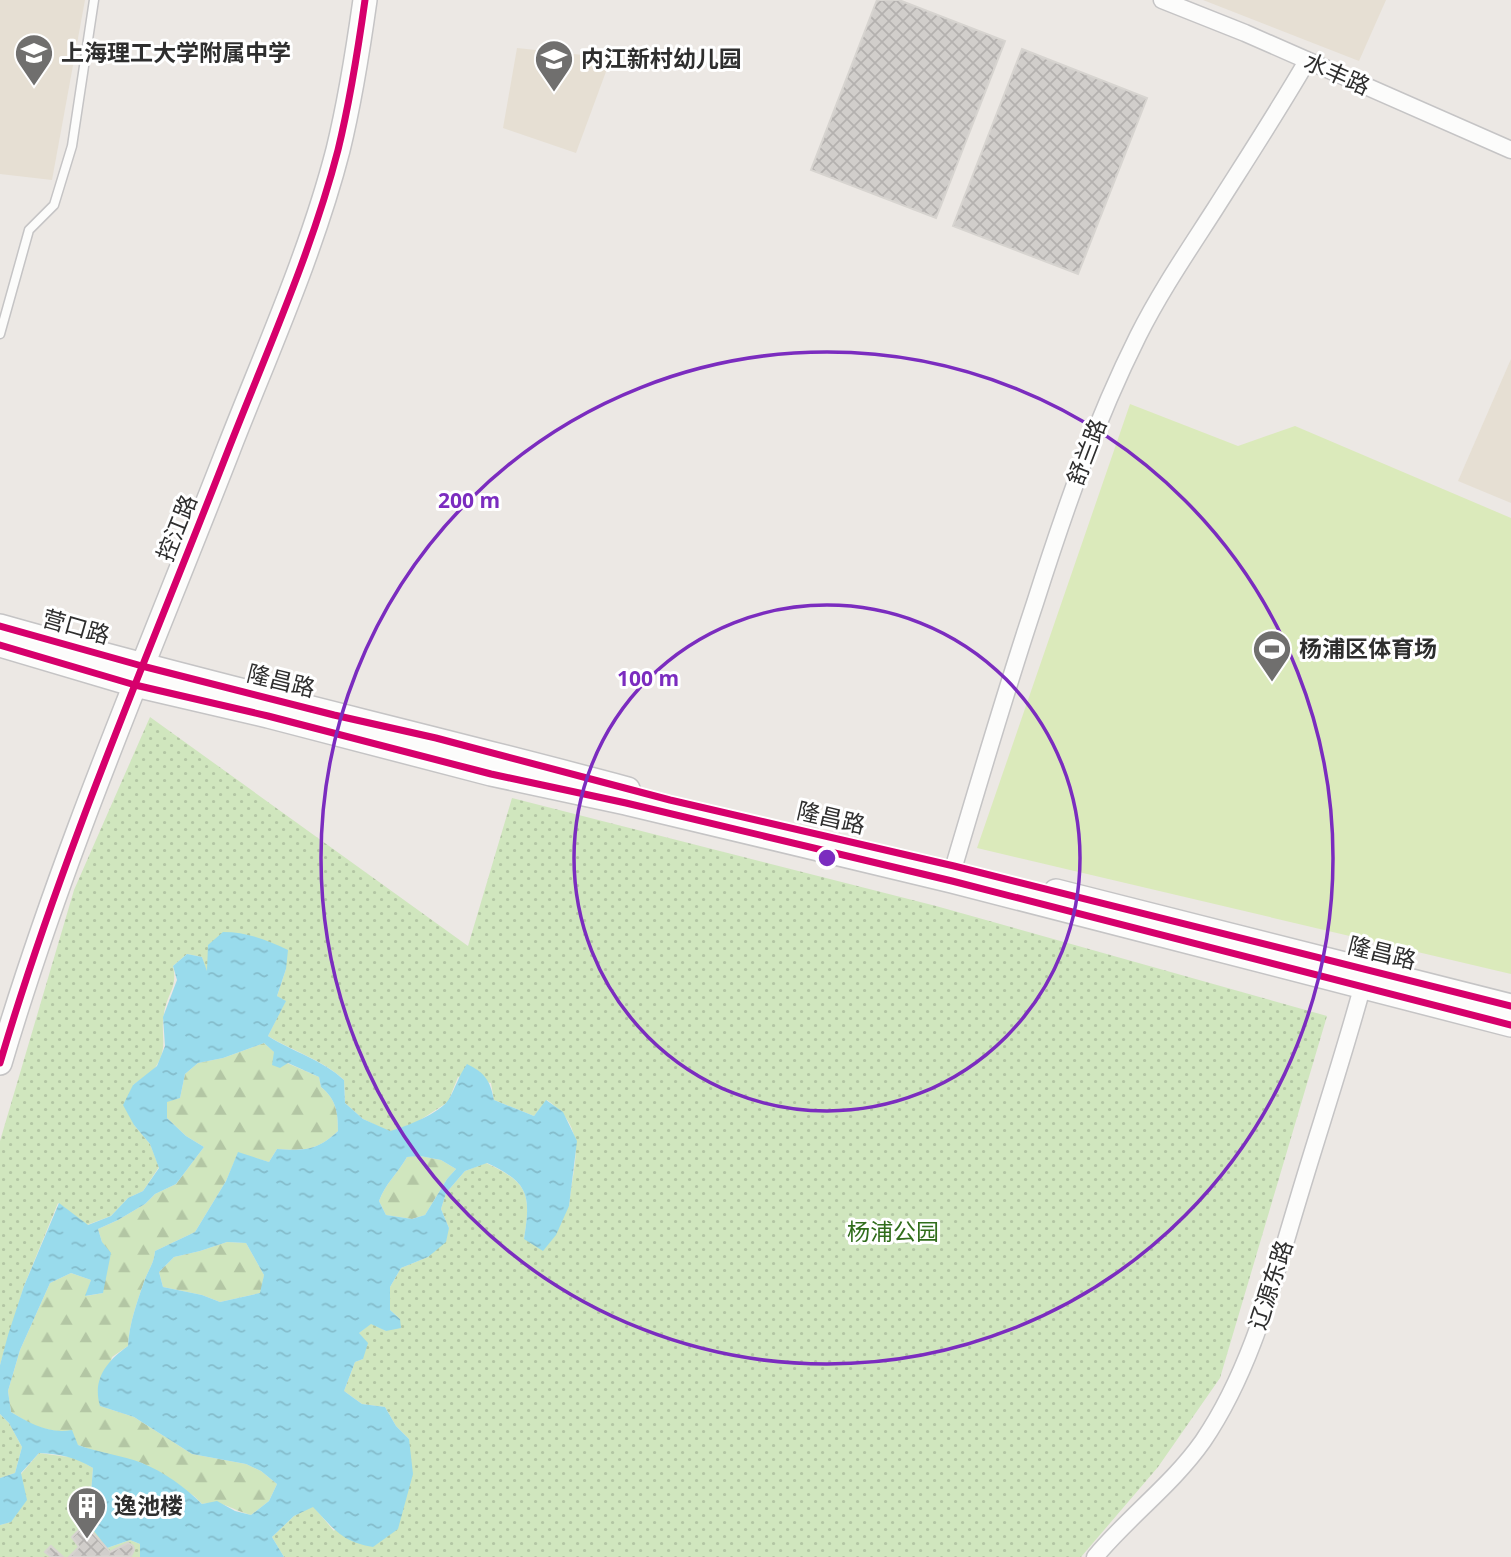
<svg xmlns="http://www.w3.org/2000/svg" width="1511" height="1557" viewBox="0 0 1511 1557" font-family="'Open Sans','Noto Sans SC',sans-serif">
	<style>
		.education { fill: #e6dfd3 }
		.forest { fill: url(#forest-firs) }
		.park { fill: url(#park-dots) }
		.pitch { fill: #dbeabb }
		.water { fill: url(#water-ripples); fill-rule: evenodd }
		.building { fill: url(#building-cross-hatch); stroke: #d7d4d0; stroke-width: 2 }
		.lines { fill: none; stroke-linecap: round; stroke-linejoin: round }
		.lane-casing { stroke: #c5c4c5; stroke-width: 11 }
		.street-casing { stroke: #c5c4c5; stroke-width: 19 }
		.secondary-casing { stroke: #c5c4c5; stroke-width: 26 }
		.lane { stroke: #fcfcfb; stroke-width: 8 }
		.street { stroke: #fcfcfb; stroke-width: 16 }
		.secondary { stroke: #fcfcfb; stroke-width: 23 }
		.cycleway-casing { stroke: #fff; stroke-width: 11 }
		.cycleway { stroke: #d6006c; stroke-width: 7 }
		.ring { fill: none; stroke: #7b2cbf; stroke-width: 3.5 }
		.labels { text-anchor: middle; stroke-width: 6; stroke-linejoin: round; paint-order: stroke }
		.poi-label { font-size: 23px; font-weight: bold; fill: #2e2e2e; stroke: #fff; text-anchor: start }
		.street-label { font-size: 23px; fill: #2e2e2e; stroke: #fff }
		.park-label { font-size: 23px; fill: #306d1b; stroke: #fff }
		.centre { fill: #7b2cbf; stroke: #fff; stroke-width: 3.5 }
		.ring-label { font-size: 21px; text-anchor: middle; font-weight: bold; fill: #7b2cbf; stroke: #fff; stroke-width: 6; stroke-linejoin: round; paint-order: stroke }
	</style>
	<defs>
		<pattern id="forest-firs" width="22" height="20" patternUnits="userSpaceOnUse" patternTransform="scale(1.75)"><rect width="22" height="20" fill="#d0e6be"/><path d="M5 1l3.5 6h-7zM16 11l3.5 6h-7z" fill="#b3c6a4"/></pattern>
		<pattern id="park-dots" width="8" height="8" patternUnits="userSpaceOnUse" patternTransform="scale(1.75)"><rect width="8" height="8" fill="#d0e6be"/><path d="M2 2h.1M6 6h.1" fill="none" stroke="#b3c6a4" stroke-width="1.8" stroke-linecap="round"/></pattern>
		<pattern id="water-ripples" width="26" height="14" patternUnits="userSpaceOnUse" patternTransform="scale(1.75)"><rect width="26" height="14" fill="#99dbec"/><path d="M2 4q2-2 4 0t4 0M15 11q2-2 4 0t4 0" fill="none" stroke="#84bccb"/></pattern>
		<pattern id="building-cross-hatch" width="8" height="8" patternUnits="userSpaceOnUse" patternTransform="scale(1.75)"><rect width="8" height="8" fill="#d1cecb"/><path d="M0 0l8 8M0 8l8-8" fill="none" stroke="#b4b1af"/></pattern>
	</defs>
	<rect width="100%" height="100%" fill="#ece8e4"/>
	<!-- education -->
	<g class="education">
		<polygon points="0,0 85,0 52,180 0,174"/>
		<polygon points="1203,0 1386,0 1359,61"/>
		<polygon points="517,48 611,58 576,153 503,128"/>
		<polygon points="1511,359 1511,503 1458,481"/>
	</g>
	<!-- forest -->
	<g class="forest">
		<path d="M264 1043 287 1063 319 1077 321 1087C336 1099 338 1112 338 1131 318 1150 305 1151 277 1149L269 1162 238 1153 226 1181 195 1232 155 1251C154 1264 148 1270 144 1282 137 1302 129 1324 128 1346L112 1357 100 1406 134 1417 192 1454 246 1464 261 1471 277 1484 269 1501 251 1515C229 1509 224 1500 202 1504L194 1496 142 1463 100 1453 78 1445 59 1432 34 1426 11 1412 8 1391 20 1350 50 1283 71 1273 91 1280 86 1296 103 1293 102 1242 98 1229 118 1220 145 1204 155 1194 176 1184 204 1147 186 1136 167 1118V1101L180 1098 185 1074 198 1063 223 1058Z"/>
		<path d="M420 1156 441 1160 456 1169 447 1179 425 1215 412 1219 386 1215 379 1201C385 1184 398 1173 407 1157Z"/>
		<polygon points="227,1242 246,1243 264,1275 261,1293 220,1302 202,1295 163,1287 159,1272 174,1257 200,1251"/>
	</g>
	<!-- park -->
	<g class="park">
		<path d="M150 717 468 946 512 798 936 906 1327 1016 1220 1378 1158 1467 1081 1557H284L272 1537 294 1516 313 1506 334 1531 409 1439 396 1426 385 1407 362 1404 344 1391 355 1362 363 1359 359 1333 371 1323 386 1331 400 1319 390 1310V1287L401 1268 428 1257 449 1228 441 1209 446 1193 465 1171 486 1163C529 1183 531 1194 524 1239L569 1206C573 1161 590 1130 547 1100L534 1116 494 1100 491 1083 458 1077 448 1102 414 1124 390 1132 363 1119 345 1103 344 1080C323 1060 293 1051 268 1036L285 1002 277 996 286 969 207 973 202 957 187 954 173 966C178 988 167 993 164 1014 160 1032 168 1046 158 1063 154 1072 141 1079 133 1085L134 1125 150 1144 159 1167 143 1191 128 1198 111 1216 87 1225 58 1203 24 1286 0 1365V1141L74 890Z"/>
		<polygon points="0,1414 9,1423 22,1447 15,1473 0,1478"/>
		<polygon points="39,1453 76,1458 93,1468 89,1518 107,1548 130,1540 140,1544 140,1557 0,1557 0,1525 11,1522 21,1474"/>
	</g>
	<!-- pitch -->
	<polygon class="pitch" points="1130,404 1238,446 1295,426 1511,518 1511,974 977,848"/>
	<!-- water -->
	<path class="water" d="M223 932C247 932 267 940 288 950L286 969 277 996 286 1001 268 1036C293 1052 323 1060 344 1080L345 1103 363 1119 390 1131C405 1127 441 1113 449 1099 456 1087 458 1077 467 1064 485 1073 490 1080 494 1100L534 1116 546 1100 563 1112 577 1141 569 1206 556 1235 543 1251 524 1239C531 1194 529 1183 487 1163L465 1171 446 1193 441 1209 449 1228 446 1242 428 1257 401 1268 390 1287V1310L400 1319 401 1328 386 1331 371 1324 359 1333 368 1343 363 1359 355 1362 344 1391 362 1404 385 1407 396 1426 409 1439 413 1474 398 1529 373 1547C342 1542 334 1529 313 1507L294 1516 272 1537 284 1557H140V1544L130 1540 107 1548 94 1531 89 1518 93 1468C75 1457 60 1454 39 1453L21 1473 27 1500 11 1522 0 1525V1478L15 1473 22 1447 9 1423 0 1414V1365L8 1335 24 1286 59 1203 88 1225 111 1216 128 1198 143 1191 159 1168 150 1144 134 1125 123 1105 133 1085 157 1066 165 1046 163 1017 177 980 173 966 187 954 202 957 207 971 208 945ZM264 1043 274 1052 272 1065 280 1068 288 1063 319 1077 321 1087C336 1099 338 1112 338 1131 318 1150 305 1151 277 1149L269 1162 238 1152 226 1181 195 1232 155 1251C154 1264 148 1270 144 1282 137 1302 129 1324 128 1346 107 1361 92 1379 100 1406L134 1417 192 1454 246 1464 261 1471 277 1484 269 1501 251 1515 235 1511 217 1501 202 1504C185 1487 164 1472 142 1463 122 1455 99 1453 78 1445L72 1430C49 1434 31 1424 11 1412L8 1391 20 1350 50 1283 71 1273 91 1280 85 1296 103 1293 111 1253 102 1242 98 1229 118 1220 145 1204 155 1194 176 1184 204 1147 186 1136 167 1118V1102L180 1098 185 1074 198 1063 223 1058ZM420 1156 441 1160 456 1169 447 1179 425 1215 412 1219 386 1215 379 1201C385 1184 398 1173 407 1157ZM227 1242 246 1243 264 1275 260 1293 220 1302 202 1295 163 1287 159 1272 174 1257 200 1251Z"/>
	<!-- building -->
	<g class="building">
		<polygon points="877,0 899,0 1005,41 936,218 811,170"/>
		<polygon points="1022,49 1147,98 1078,274 953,226"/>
		<polygon points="85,1524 110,1552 128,1543 133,1546 134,1550 131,1556 69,1557 79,1547 72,1537"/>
		<polygon points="51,1546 63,1557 51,1557 45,1552"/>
	</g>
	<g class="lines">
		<!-- lane casing -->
		<g class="lane-casing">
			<polyline id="lane" points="0,334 29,230 54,205 72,146 94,0"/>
		</g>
		<!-- street casing -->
		<g class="street-casing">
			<g id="street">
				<polyline points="1162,0 1245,33 1511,150"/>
				<path d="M952 881 954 866C980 778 1006 690 1035 603 1064 512 1095 422 1138 336 1160 292 1188 251 1215 209 1246 160 1278 111 1307 61"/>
				<path d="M1095 1557C1129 1516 1172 1485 1203 1441 1252 1369 1273 1282 1298 1200 1320 1126 1345 1052 1365 977"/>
			</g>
		</g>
		<!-- secondary casing -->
		<g class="secondary-casing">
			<g id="secondary">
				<path d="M0 626C208 685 419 733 628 789"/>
				<polyline points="0,645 135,685 268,716 491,774 626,803 952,881 1511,1025"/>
				<polyline points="1056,891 1511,1006"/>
				<path d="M0 1063C62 853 150 651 229 448 267 351 312 251 338 150 350 101 358 50 365 0"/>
			</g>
		</g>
		<!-- lane -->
		<use href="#lane" class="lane"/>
		<!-- street -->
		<use href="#street" class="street"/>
		<!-- secondary -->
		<use href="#secondary" class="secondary"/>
		<!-- cycleway casing -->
		<g class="cycleway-casing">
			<g id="cycleway">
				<polyline points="0,626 142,666 334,715 436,738 670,800 954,866 1511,1006"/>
				<polyline points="0,645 135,685 268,716 491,774 626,803 952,881 1511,1025"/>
				<path d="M0 1063C62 853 150 651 229 448 267 351 312 251 338 150 350 101 358 50 365 0"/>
			</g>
		</g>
		<!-- cycleway -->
		<use href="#cycleway" class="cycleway"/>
	</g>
	<!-- distance rings -->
	<g class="ring">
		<circle cx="827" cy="858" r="253"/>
		<circle cx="827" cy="858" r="506"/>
	</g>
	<!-- icons -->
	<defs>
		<g id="school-pin" transform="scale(2.0125)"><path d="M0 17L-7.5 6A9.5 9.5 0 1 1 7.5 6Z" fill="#706f6e" stroke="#fff"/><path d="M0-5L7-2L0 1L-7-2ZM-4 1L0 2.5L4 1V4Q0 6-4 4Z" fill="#fff"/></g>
		<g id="stadium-pin" transform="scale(2.0125)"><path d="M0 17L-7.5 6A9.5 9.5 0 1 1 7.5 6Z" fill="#706f6e" stroke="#fff"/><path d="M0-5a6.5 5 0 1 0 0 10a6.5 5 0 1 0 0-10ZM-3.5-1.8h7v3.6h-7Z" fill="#fff"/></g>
		<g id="building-pin" transform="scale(2.0125)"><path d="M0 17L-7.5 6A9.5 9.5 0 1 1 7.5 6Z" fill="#706f6e" stroke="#fff"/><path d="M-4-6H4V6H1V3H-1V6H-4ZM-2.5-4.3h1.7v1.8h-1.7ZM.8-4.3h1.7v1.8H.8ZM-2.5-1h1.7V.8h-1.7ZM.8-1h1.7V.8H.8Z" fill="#fff"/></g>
	</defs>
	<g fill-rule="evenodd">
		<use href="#school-pin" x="34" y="53"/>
		<use href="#school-pin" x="554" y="59"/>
		<use href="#stadium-pin" x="1272" y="649"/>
		<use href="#building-pin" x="87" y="1506"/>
	</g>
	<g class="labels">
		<!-- poi labels -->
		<g class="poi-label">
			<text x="61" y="61">上海理工大学附属中学</text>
			<text x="581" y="67">内江新村幼儿园</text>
			<text x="1299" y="657">杨浦区体育场</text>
			<text x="114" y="1514">逸池楼</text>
		</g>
		<!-- street labels -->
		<g class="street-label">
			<text transform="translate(1337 74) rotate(24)" y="8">水丰路</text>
			<text transform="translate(1087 452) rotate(-69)" y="8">舒兰路</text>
			<text transform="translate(177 528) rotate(-68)" y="8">控江路</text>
			<text transform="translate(76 627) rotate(16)" y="8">营口路</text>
			<text transform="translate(281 681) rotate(14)" y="8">隆昌路</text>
			<text transform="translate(831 818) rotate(13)" y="8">隆昌路</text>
			<text transform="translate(1382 953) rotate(14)" y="8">隆昌路</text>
			<text transform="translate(1271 1285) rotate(-72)" y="8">辽源东路</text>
		</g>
		<!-- park labels -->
		<g class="park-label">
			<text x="893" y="1240">杨浦公园</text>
		</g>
	</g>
	<circle cx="827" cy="858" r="10" class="centre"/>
	<g class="ring-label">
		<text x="469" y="508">200 m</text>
		<text x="648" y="686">100 m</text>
	</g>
</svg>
